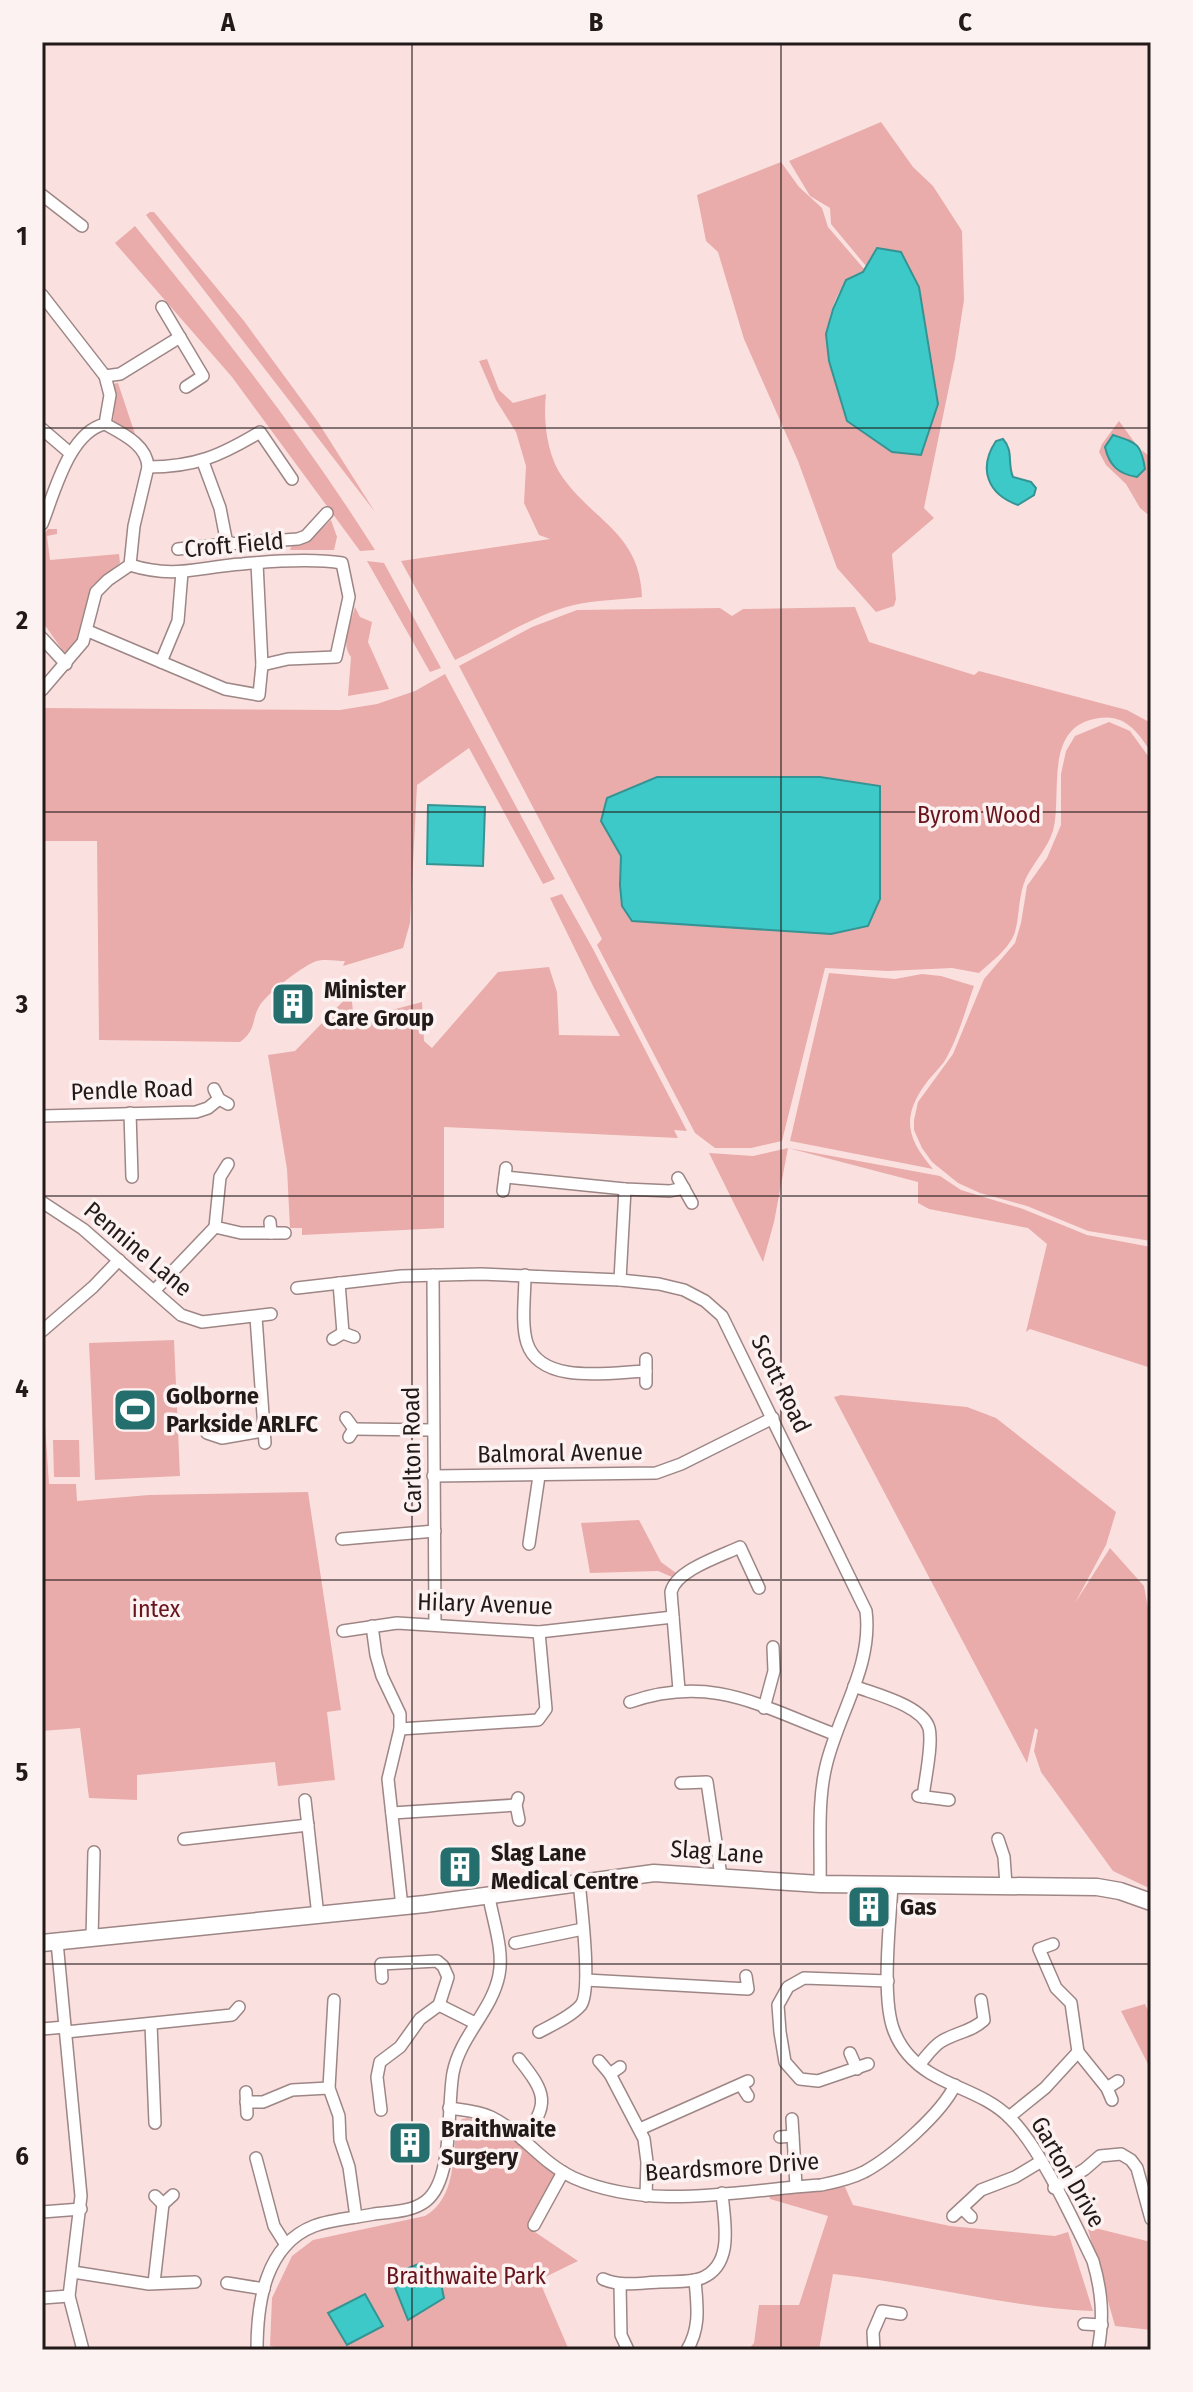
<svg xmlns="http://www.w3.org/2000/svg" width="1193" height="2392" viewBox="0 0 1193 2392" font-family="'Fira Sans Condensed',sans-serif">
	<style>
		.green { fill: #e9acaa; fill-rule: evenodd }
		.water { fill: #3dc9c7; stroke: #359493; stroke-width: 2 }
		.lines { fill: none; stroke-linecap: round; stroke-linejoin: round }
		.street-casing { stroke: #9d8685; stroke-width: 14 }
		.secondary-casing { stroke: #9d8685; stroke-width: 19 }
		.street { stroke: #fff; stroke-width: 11 }
		.secondary { stroke: #fff; stroke-width: 16 }
		.grid { fill: none; stroke: #221919; stroke-width: 2; stroke-opacity: 0.55 }
		.labels { text-anchor: middle; stroke-width: 7; stroke-linejoin: round; paint-order: stroke }
		.street-label { font-size: 24px; fill: #221919; stroke: #fdf2f2 }
		.park-label { font-size: 24px; fill: #68141c; stroke: #fdf2f2 }
		.poi-label { font-size: 24px; font-weight: bold; fill: #221919; stroke: #fdf2f2; text-anchor: start }
		.neatline { fill: none; stroke: #221919; stroke-width: 3 }
		.grid-label { font-size: 26px; text-anchor: middle; font-weight: bold; fill: #221919 }
	</style>
	<rect width="100%" height="100%" fill="#fae1e0"/>
	<!-- green -->
	<g class="green">
		<path d="M881 122 913 167 933 186 962 231 964 300 955 358 924 508 934 518 892 554 896 599 894 606 876 612 837 568 798 461 744 339 718 252 706 241 697 195 781 162 799 187 822 208 828 227 865 270C859 275 849 277 845 283 813 329 833 373 847 421L877 248 866 266 831 224 830 208 810 196 789 161Z"/>
		<polygon points="150,212 154,212 244,321 318,422 375,512 146,215"/>
		<path d="M135 226C220 330 303 436 375 550L360 551 232 377 115 243Z"/>
		<path d="M487 359 499 390 513 403 546 394C543 421 547 456 563 478 595 522 640 534 642 597 620 600 596 600 574 605 532 615 494 642 455 660L401 561 550 539 539 535 524 503 526 466 516 432 496 400 479 361Z"/>
		<polygon points="118,383 137,440 113,422 116,394 113,384"/>
		<polygon points="1119,421 1135,443 1113,435 1145,469 1142,450 1151,458 1151,517 1140,508 1126,484 1106,465 1099,452 1102,444"/>
		<polygon points="331,520 337,537 334,550 290,550 292,545 311,539"/>
		<polygon points="48,529 57,529 57,534 47,536 50,560 119,554 120,563 93,585 82,634 70,655 63,651 42,621 42,536"/>
		<polygon points="367,561 384,563 441,668 430,672"/>
		<path d="M355 607 360 617 372 622 368 642 389 689 348 696 351 657C340 643 351 623 355 607Z"/>
		<path d="M855 607 869 642 974 675 979 671 1127 710 1151 723V752C1138 732 1125 714 1099 718 1042 726 1063 794 1053 831 1047 849 1034 862 1026 878 1018 896 1020 914 1015 932 1010 948 991 962 979 973L952 968 888 971 825 968 782 1141 751 1148H715L695 1133 597 945 602 939 459 666 532 627 577 610 720 608 732 616 743 609ZM880 786V899L868 926 831 934 632 921 620 885 621 856Z"/>
		<path d="M445 674 555 879 543 884 469 748 417 785 410 923 403 948 343 966 345 961C335 961 322 958 314 962 299 969 269 992 260 1005 251 1019 257 1030 240 1042L99 1040 97 841H43L42 708 340 710 377 704 415 691Z"/>
		<polygon points="1109,722 1130,731 1151,760 1151,1241 1088,1231 1027,1206 980,1193 958,1183 932,1162 922,1148 914,1130 914,1120 918,1102 953,1054 984,979 1015,943 1021,923 1027,886 1047,858 1061,825 1061,774 1066,751 1075,736"/>
		<polygon points="562,894 593,949 687,1131 674,1130 678,1138 444,1127 444,1228 302,1235 302,1228 290,1228 287,1169 268,1055 295,1051 351,993 354,1020 422,1002 424,1041 432,1048 498,972 549,967 557,992 559,1035 620,1036 594,988 550,898"/>
		<path d="M829 973 895 979 922 974 941 976 974 986C965 1011 958 1039 944 1062 938 1070 930 1077 924 1086 901 1119 908 1140 933 1169L790 1141Z"/>
		<polygon points="788,1148 774,1222 763,1262 709,1153 753,1156 788,1148 940,1176 961,1190 1023,1209 1087,1235 1151,1247 1151,1368 1030,1329 1026,1332 1047,1244 1028,1228 929,1209 918,1203 918,1182"/>
		<polygon points="174,1340 180,1476 95,1480 89,1343"/>
		<polygon points="841,1395 967,1407 996,1418 1116,1512 1106,1545 1075,1603 1110,1548 1144,1586 1151,1625 1151,1889 1113,1871 1041,1772 1034,1751 1038,1730 1035,1728 1027,1763 834,1397"/>
		<polygon points="42,1424 45,1424 49,1484 76,1484 77,1501 149,1495 308,1492 341,1710 327,1712 335,1780 278,1786 275,1762 137,1775 137,1800 89,1798 80,1728 42,1731"/>
		<polygon points="53,1440 79,1440 80,1477 54,1477"/>
		<polygon points="639,1520 661,1562 676,1573 672,1577 658,1571 590,1573 581,1523"/>
		<polygon points="1145,2004 1151,2017 1151,2070 1121,2011"/>
		<path d="M468 2118 511 2134 556 2172 529 2228 578 2261 539 2280 569 2350H290L270 2346 272 2298 292 2256 313 2240 425 2216C457 2197 452 2156 457 2124L462 2119Z"/>
		<path d="M845 2187 853 2205 950 2226 1055 2236 1068 2232 1093 2311C1005 2307 920 2283 833 2274L819 2350H748L754 2343 759 2305H799L828 2216 770 2199 769 2193Z"/>
		<polygon points="1087,2226 1151,2242 1151,2330 1115,2326"/>
	</g>
	<!-- water -->
	<g class="water">
		<polygon points="877,248 901,252 919,287 938,404 921,455 892,452 847,421 829,361 826,334 833,309 846,280 863,272"/>
		<path d="M1113 435C1137 443 1141 443 1145 469L1137 477C1118 474 1109 465 1105 447Z"/>
		<path d="M1003 439C1014 451 1007 463 1013 477L1031 482 1036 488 1034 495 1018 505C987 494 978 468 996 441Z"/>
		<polygon points="657,777 820,777 880,786 880,899 868,926 831,934 632,921 622,906 620,885 621,856 601,821 607,798"/>
		<polygon points="428,805 485,807 483,866 427,864"/>
		<polygon points="421,2263 439,2274 444,2298 408,2320 390,2275"/>
		<polygon points="365,2294 383,2326 347,2345 328,2313"/>
	</g>
	<g class="lines">
		<!-- street casing -->
		<g class="street-casing">
			<g id="street">
				<polyline points="42,195 82,226"/>
				<path d="M42 295 105 376 110 395 105 424C69 432 54 494 42 524"/>
				<polyline points="162,307 203,376 186,387"/>
				<polyline points="105,376 120,374 180,337"/>
				<polyline points="42,429 70,453"/>
				<polyline points="203,462 220,508 227,544 298,539 306,536 327,513"/>
				<path d="M148 467C195 467 220 456 260 432L292 479"/>
				<polyline points="178,549 227,544"/>
				<path d="M130 565C175 579 198 567 242 564 273 561 311 558 342 563L349 597 336 657 288 659 262 665"/>
				<polyline points="88,631 225,689 259,695 262,665 257,563"/>
				<polyline points="42,638 66,664"/>
				<polyline points="161,662 178,621 182,572"/>
				<path d="M42 690 83 642 96 592 108 580 130 565 134 526 148 467C147 445 123 434 105 424"/>
				<polyline points="214,1089 219,1099 228,1104"/>
				<polyline points="130,1113 132,1177"/>
				<polyline points="42,1116 196,1112 208,1108 219,1099"/>
				<polyline points="228,1164 220,1177 215,1227 241,1233 271,1233"/>
				<polyline points="505,1177 625,1189 670,1191 684,1188"/>
				<polyline points="678,1178 692,1203"/>
				<polyline points="503,1191 506,1168"/>
				<polyline points="42,1202 83,1229 181,1315 202,1322 271,1314"/>
				<polyline points="270,1222 271,1233 285,1233"/>
				<polyline points="433,1275 435,1624"/>
				<path d="M525 1275C525 1296 521 1324 527 1343 541 1386 612 1372 646 1371"/>
				<polyline points="620,1280 625,1189"/>
				<polyline points="339,1283 343,1333"/>
				<path d="M297 1288 401 1276 481 1274 620 1280 659 1284 684 1290 705 1301 722 1316 866 1611C873 1666 838 1714 826 1766 817 1803 821 1846 820 1884"/>
				<polyline points="154,1291 215,1227"/>
				<polyline points="256,1317 265,1443"/>
				<polyline points="42,1331 93,1287 119,1260"/>
				<polyline points="333,1339 343,1333 354,1337"/>
				<polyline points="646,1383 646,1359"/>
				<polyline points="346,1418 354,1429 349,1437"/>
				<polyline points="354,1429 432,1430"/>
				<polyline points="207,1433 222,1438 263,1431"/>
				<polyline points="433,1476 656,1473 681,1464 773,1418"/>
				<polyline points="342,1539 435,1531"/>
				<polyline points="529,1544 539,1476"/>
				<polyline points="372,1626 376,1655 382,1676 400,1714 400,1729 388,1779 402,1907"/>
				<polyline points="343,1631 397,1623 539,1632 673,1617"/>
				<path d="M854 1686C874 1694 922 1705 929 1728 933 1744 925 1779 923 1797"/>
				<path d="M679 1690 671 1592C676 1570 721 1556 740 1547L759 1588"/>
				<path d="M630 1702C711 1674 760 1706 834 1734"/>
				<polyline points="764,1708 774,1671 773,1647"/>
				<polyline points="400,1729 538,1720 546,1709 539,1632"/>
				<polyline points="681,1783 707,1782 721,1876"/>
				<polyline points="918,1796 949,1800"/>
				<polyline points="518,1798 516,1805 519,1820"/>
				<polyline points="305,1800 318,1916"/>
				<polyline points="392,1813 516,1805"/>
				<polyline points="184,1839 308,1825"/>
				<polyline points="998,1839 1004,1857 1006,1885"/>
				<path d="M892 1885C890 1922 881 1999 894 2031 901 2049 914 2063 930 2073 956 2089 987 2095 1010 2118 1040 2147 1074 2222 1093 2261 1102 2292 1104 2318 1098 2350"/>
				<polyline points="92,1939 94,1852"/>
				<polyline points="57,1942 81,2196 69,2296 83,2350"/>
				<polyline points="515,1943 583,1929"/>
				<polyline points="382,1978 381,1964 437,1961 443,1966 448,1977 439,2005"/>
				<polyline points="586,1980 748,1989 746,1976"/>
				<polyline points="334,2000 329,2088 339,2116 340,2140 349,2167 356,2217"/>
				<polyline points="151,2024 155,2123"/>
				<polyline points="42,2029 65,2027"/>
				<polyline points="66,2032 232,2015 239,2007"/>
				<path d="M539 2032C552 2025 572 2016 581 2005 592 1990 581 1903 579 1882"/>
				<polyline points="1078,2052 1107,2088"/>
				<polyline points="850,2053 857,2069"/>
				<path d="M519 2059C546 2093 551 2104 522 2139"/>
				<polyline points="599,2061 610,2074 620,2067"/>
				<polyline points="868,2064 818,2081 800,2079 785,2062 780,2032 778,2005 788,1987 804,1978 888,1981"/>
				<path d="M919 2065C926 2057 933 2046 942 2041 957 2032 971 2032 984 2020L981 2000"/>
				<polyline points="610,2074 644,2139 647,2162 646,2196"/>
				<polyline points="741,2085 748,2096"/>
				<polyline points="246,2092 247,2114"/>
				<polyline points="1112,2100 1107,2088 1118,2081"/>
				<polyline points="246,2102 263,2102 292,2090 329,2088"/>
				<path d="M449 2108C463 2110 478 2111 491 2117 522 2132 541 2163 574 2178 651 2212 740 2190 821 2185 836 2182 850 2179 864 2172 892 2157 942 2113 955 2085"/>
				<polyline points="381,2110 377,2077 380,2062 400,2047 420,2019 439,2005 475,2023"/>
				<polyline points="1009,2117 1045,2088 1078,2052 1071,2003 1056,1988 1039,1949 1053,1944"/>
				<polyline points="792,2119 796,2186"/>
				<polyline points="640,2129 748,2081"/>
				<polyline points="780,2137 793,2136"/>
				<polyline points="256,2158 274,2226 286,2245"/>
				<polyline points="1054,2188 1085,2169 1100,2156 1121,2154 1131,2160 1137,2168 1151,2219"/>
				<polyline points="155,2196 163,2204 173,2195"/>
				<polyline points="962,2208 971,2217"/>
				<polyline points="42,2212 81,2209"/>
				<polyline points="953,2216 981,2190 1015,2177 1040,2162"/>
				<polyline points="534,2225 563,2172"/>
				<polyline points="73,2272 149,2284 195,2282"/>
				<path d="M603 2279C621 2287 639 2283 659 2282 672 2281 690 2283 702 2278 735 2264 724 2220 722 2193"/>
				<polyline points="154,2283 163,2204"/>
				<polyline points="227,2283 264,2289"/>
				<polyline points="620,2284 621,2335 628,2350"/>
				<polyline points="42,2298 69,2296"/>
				<polyline points="1084,2324 1102,2325"/>
				<path d="M257 2350C257 2303 265 2245 314 2226 332 2219 355 2218 374 2214 391 2212 412 2212 426 2201 454 2179 447 2106 453 2073 460 2036 492 2011 499 1975 504 1950 493 1921 489 1897"/>
				<path d="M687 2350C701 2327 697 2305 695 2280"/>
				<polyline points="874,2350 873,2332 882,2311 901,2314"/>
			</g>
		</g>
		<!-- secondary casing -->
		<g class="secondary-casing">
			<polyline id="secondary" points="42,1943 425,1904 654,1873 820,1884 1097,1887 1120,1891 1151,1902"/>
		</g>
		<!-- street -->
		<use href="#street" class="street"/>
		<!-- secondary -->
		<use href="#secondary" class="secondary"/>
	</g>
	<!-- grid -->
	<path class="grid" d="M412 42V2350M781 42V2350M42 428H1151M42 812H1151M42 1196H1151M42 1580H1151M42 1964H1151"/>
	<!-- icons -->
	<defs>
		<g id="building-square" transform="scale(2.3)"><rect x="-9" y="-9" width="18" height="18" rx="4" fill="#246f6e" stroke="#fdf2f2"/><path d="M-4-6H4V6H1V3H-1V6H-4ZM-2.5-4.3h1.7v1.8h-1.7ZM.8-4.3h1.7v1.8H.8ZM-2.5-1h1.7V.8h-1.7ZM.8-1h1.7V.8H.8Z" fill="#fff"/></g>
		<g id="stadium-square" transform="scale(2.3)"><rect x="-9" y="-9" width="18" height="18" rx="4" fill="#246f6e" stroke="#fdf2f2"/><path d="M0-5a6.5 5 0 1 0 0 10a6.5 5 0 1 0 0-10ZM-3.5-1.8h7v3.6h-7Z" fill="#fff"/></g>
	</defs>
	<g fill-rule="evenodd">
		<use href="#building-square" x="293" y="1004"/>
		<use href="#stadium-square" x="135" y="1410"/>
		<use href="#building-square" x="460" y="1867"/>
		<use href="#building-square" x="869" y="1907"/>
		<use href="#building-square" x="410" y="2143"/>
	</g>
	<g class="labels">
		<!-- street labels -->
		<g class="street-label">
			<text transform="translate(234 545) rotate(-5)" y="8">Croft Field</text>
			<text transform="translate(132 1090) rotate(-2)" y="8">Pendle Road</text>
			<text transform="translate(138 1249) rotate(40)" y="8">Pennine Lane</text>
			<text transform="translate(781 1384) rotate(64)" y="8">Scott Road</text>
			<text transform="translate(412 1450) rotate(-91)" y="8">Carlton Road</text>
			<text transform="translate(560 1453) rotate(-1)" y="8">Balmoral Avenue</text>
			<text transform="translate(485 1604) rotate(2)" y="8">Hilary Avenue</text>
			<text transform="translate(717 1852) rotate(4)" y="8">Slag Lane</text>
			<text transform="translate(732 2167) rotate(-4)" y="8">Beardsmore Drive</text>
			<text transform="translate(1068 2172) rotate(60)" y="8">Garton Drive</text>
		</g>
		<!-- park labels -->
		<g class="park-label">
			<text x="979" y="823">Byrom Wood</text>
			<text x="156" y="1617">intex</text>
			<text x="466" y="2284">Braithwaite Park</text>
		</g>
		<!-- poi labels -->
		<g class="poi-label">
			<text x="324" y="998">Minister<tspan x="324" dy="28">Care Group</tspan></text>
			<text x="166" y="1404">Golborne<tspan x="166" dy="28">Parkside ARLFC</tspan></text>
			<text x="491" y="1861">Slag Lane<tspan x="491" dy="28">Medical Centre</tspan></text>
			<text x="900" y="1915">Gas</text>
			<text x="441" y="2137">Braithwaite<tspan x="441" dy="28">Surgery</tspan></text>
		</g>
	</g>
	<!-- border -->
	<rect width="1193" height="2392" fill="none" stroke="#fdf2f2" stroke-width="88"/>
	<rect x="44" y="44" width="1105" height="2304" class="neatline"/>
	<g class="grid-label">
		<text x="228" y="31">A</text>
		<text x="596" y="31">B</text>
		<text x="965" y="31">C</text>
		<text x="22" y="245">1</text>
		<text x="22" y="629">2</text>
		<text x="22" y="1013">3</text>
		<text x="22" y="1397">4</text>
		<text x="22" y="1781">5</text>
		<text x="22" y="2165">6</text>
	</g>
</svg>
